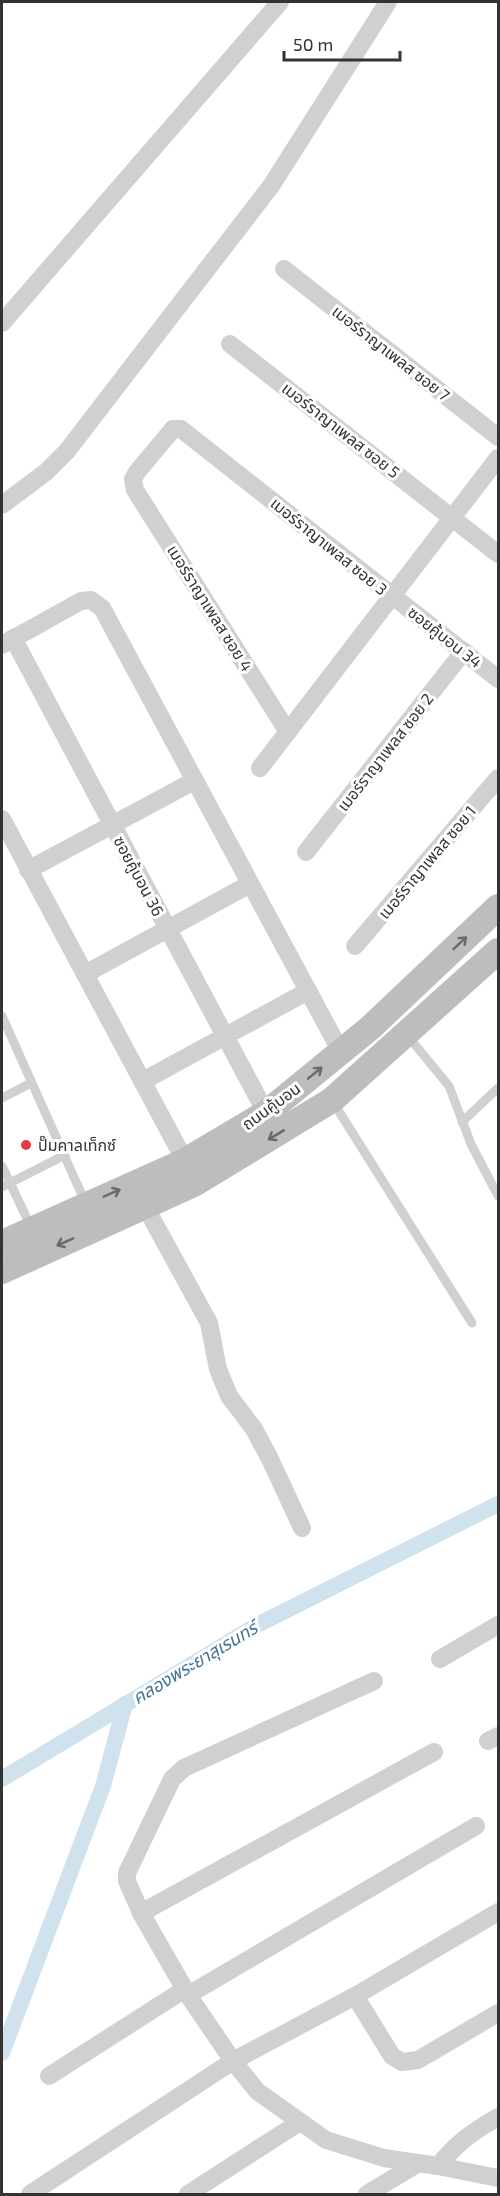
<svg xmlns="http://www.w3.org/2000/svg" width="500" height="2196" viewBox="0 0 500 2196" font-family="'Exo 2','Noto Sans Thai',sans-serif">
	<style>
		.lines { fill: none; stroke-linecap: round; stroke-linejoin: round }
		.canal { stroke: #cfe2ee; stroke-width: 16 }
		.service { stroke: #d0d0d0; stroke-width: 9 }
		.minor { stroke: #d0d0d0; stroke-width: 18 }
		.secondary { stroke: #bdbdbd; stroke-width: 26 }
		.oneway { stroke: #6a6a6a }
		.poi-dot { fill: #e63946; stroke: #fff; stroke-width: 2 }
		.labels { text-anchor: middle; stroke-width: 6; stroke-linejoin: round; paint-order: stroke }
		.street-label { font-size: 16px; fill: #333; stroke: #fff }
		.poi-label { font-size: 16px; fill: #333; stroke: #fff; text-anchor: start }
		.water-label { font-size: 18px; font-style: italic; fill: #3f7597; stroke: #fff }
	</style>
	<rect width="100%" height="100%" fill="#fff"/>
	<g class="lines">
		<!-- canal -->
		<g class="canal">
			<polyline points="2,1779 257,1625 498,1504"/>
			<polyline points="2,2053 103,1786 125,1704"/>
		</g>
		<!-- service -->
		<g class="service">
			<polyline points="2,1016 86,1204"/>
			<polyline points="407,1035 449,1086 471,1144 498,1196"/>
			<polyline points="2,1098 31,1083"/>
			<polyline points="333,1102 472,1323"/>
			<polyline points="462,1122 498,1088"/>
			<polyline points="2,1166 31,1227"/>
			<polyline points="2,1187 65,1155"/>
		</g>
		<!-- minor -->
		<g class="minor">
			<polyline points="284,269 498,437"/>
			<polyline points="2,323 280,2"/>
			<polyline points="230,344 498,554"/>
			<polyline points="2,505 46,472 67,451 157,334 271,186 388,2"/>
			<polyline points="13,638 266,1113"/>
			<polyline points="2,645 81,601 91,600 102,608 341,1052"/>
			<polyline points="288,732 135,490 133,479 137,472 173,429 181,429 498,679"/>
			<polyline points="260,768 498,458"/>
			<polyline points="2,819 185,1161"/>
			<polyline points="306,852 464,651"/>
			<polyline points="28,870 194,781"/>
			<polyline points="355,946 498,778"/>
			<polyline points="85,974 250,884"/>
			<polyline points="143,1081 308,991"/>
			<polyline points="145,1206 209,1323 218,1369 229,1396 254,1429 270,1459 302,1528"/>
			<polyline points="440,1659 498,1625"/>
			<polyline points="374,1681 184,1768 172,1779 127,1873 127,1881 141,1913 188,1995 233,2061 257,2091 326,2140 384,2158 438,2166 498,2178"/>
			<polyline points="488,1741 498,1736"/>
			<polyline points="141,1913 434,1752"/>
			<polyline points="188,1995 476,1826"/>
			<polyline points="355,1996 392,2056 402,2062 418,2060 498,2013"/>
			<polyline points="49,2076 185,1989"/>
			<path d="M438 2166C458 2142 472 2132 498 2117"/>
			<polyline points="30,2194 233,2061 355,1996 498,1912"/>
			<polyline points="188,2194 300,2122"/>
			<polyline points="367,2194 417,2164"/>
		</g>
		<!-- secondary -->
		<g class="secondary">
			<polyline points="2,1243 185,1161 266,1113 370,1028 498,907"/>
			<polyline points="2,1271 194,1184 332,1100 498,951"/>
		</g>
	</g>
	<!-- one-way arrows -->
	<defs><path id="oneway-shaft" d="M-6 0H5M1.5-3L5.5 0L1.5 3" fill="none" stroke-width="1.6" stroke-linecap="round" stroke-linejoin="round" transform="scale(1.5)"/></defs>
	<g class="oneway">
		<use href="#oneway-shaft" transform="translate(460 943) rotate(-43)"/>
		<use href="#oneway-shaft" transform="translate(315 1073) rotate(-39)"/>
		<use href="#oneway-shaft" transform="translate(276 1135) rotate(149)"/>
		<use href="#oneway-shaft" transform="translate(112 1193) rotate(-24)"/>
		<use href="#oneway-shaft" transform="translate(65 1242) rotate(156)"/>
	</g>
	<!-- markers -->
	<circle class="poi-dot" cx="26" cy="1145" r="6"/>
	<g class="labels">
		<!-- street labels -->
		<g class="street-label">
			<text transform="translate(391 353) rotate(38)" y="6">เมอร์ราญาเพลส ซอย 7</text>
			<text transform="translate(341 430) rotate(38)" y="6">เมอร์ราญาเพลส ซอย 5</text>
			<text transform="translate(329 546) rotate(39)" y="6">เมอร์ราญาเพลส ซอย 3</text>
			<text transform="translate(210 608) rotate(58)" y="6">เมอร์ราญาเพลส ซอย 4</text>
			<text transform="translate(445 637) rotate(38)" y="6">ซอยคู้บอน 34</text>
			<text transform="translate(385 752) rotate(-52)" y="6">เมอร์ราญาเพลส ซอย 2</text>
			<text transform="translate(427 862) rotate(-50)" y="6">เมอร์ราญาเพลส ซอย 1</text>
			<text transform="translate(139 876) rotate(62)" y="6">ซอยคู้บอน 36</text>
			<text transform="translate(271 1106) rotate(-36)" y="6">ถนนคู้บอน</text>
		</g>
		<!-- poi labels -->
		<g class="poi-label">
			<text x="38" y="1151">ปั๊มคาลเท็กซ์</text>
		</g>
		<!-- water labels -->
		<g class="water-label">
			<text transform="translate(195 1663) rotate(-31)" y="6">คลองพระยาสุเรนทร์</text>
		</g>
	</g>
	<!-- border -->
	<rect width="500" height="2196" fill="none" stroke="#333333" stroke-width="6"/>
	<!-- scale -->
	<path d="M284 51v9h116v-9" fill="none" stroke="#333333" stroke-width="3"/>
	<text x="293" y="51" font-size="18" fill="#333333" stroke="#ffffff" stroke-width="4.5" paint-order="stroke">50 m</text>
</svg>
